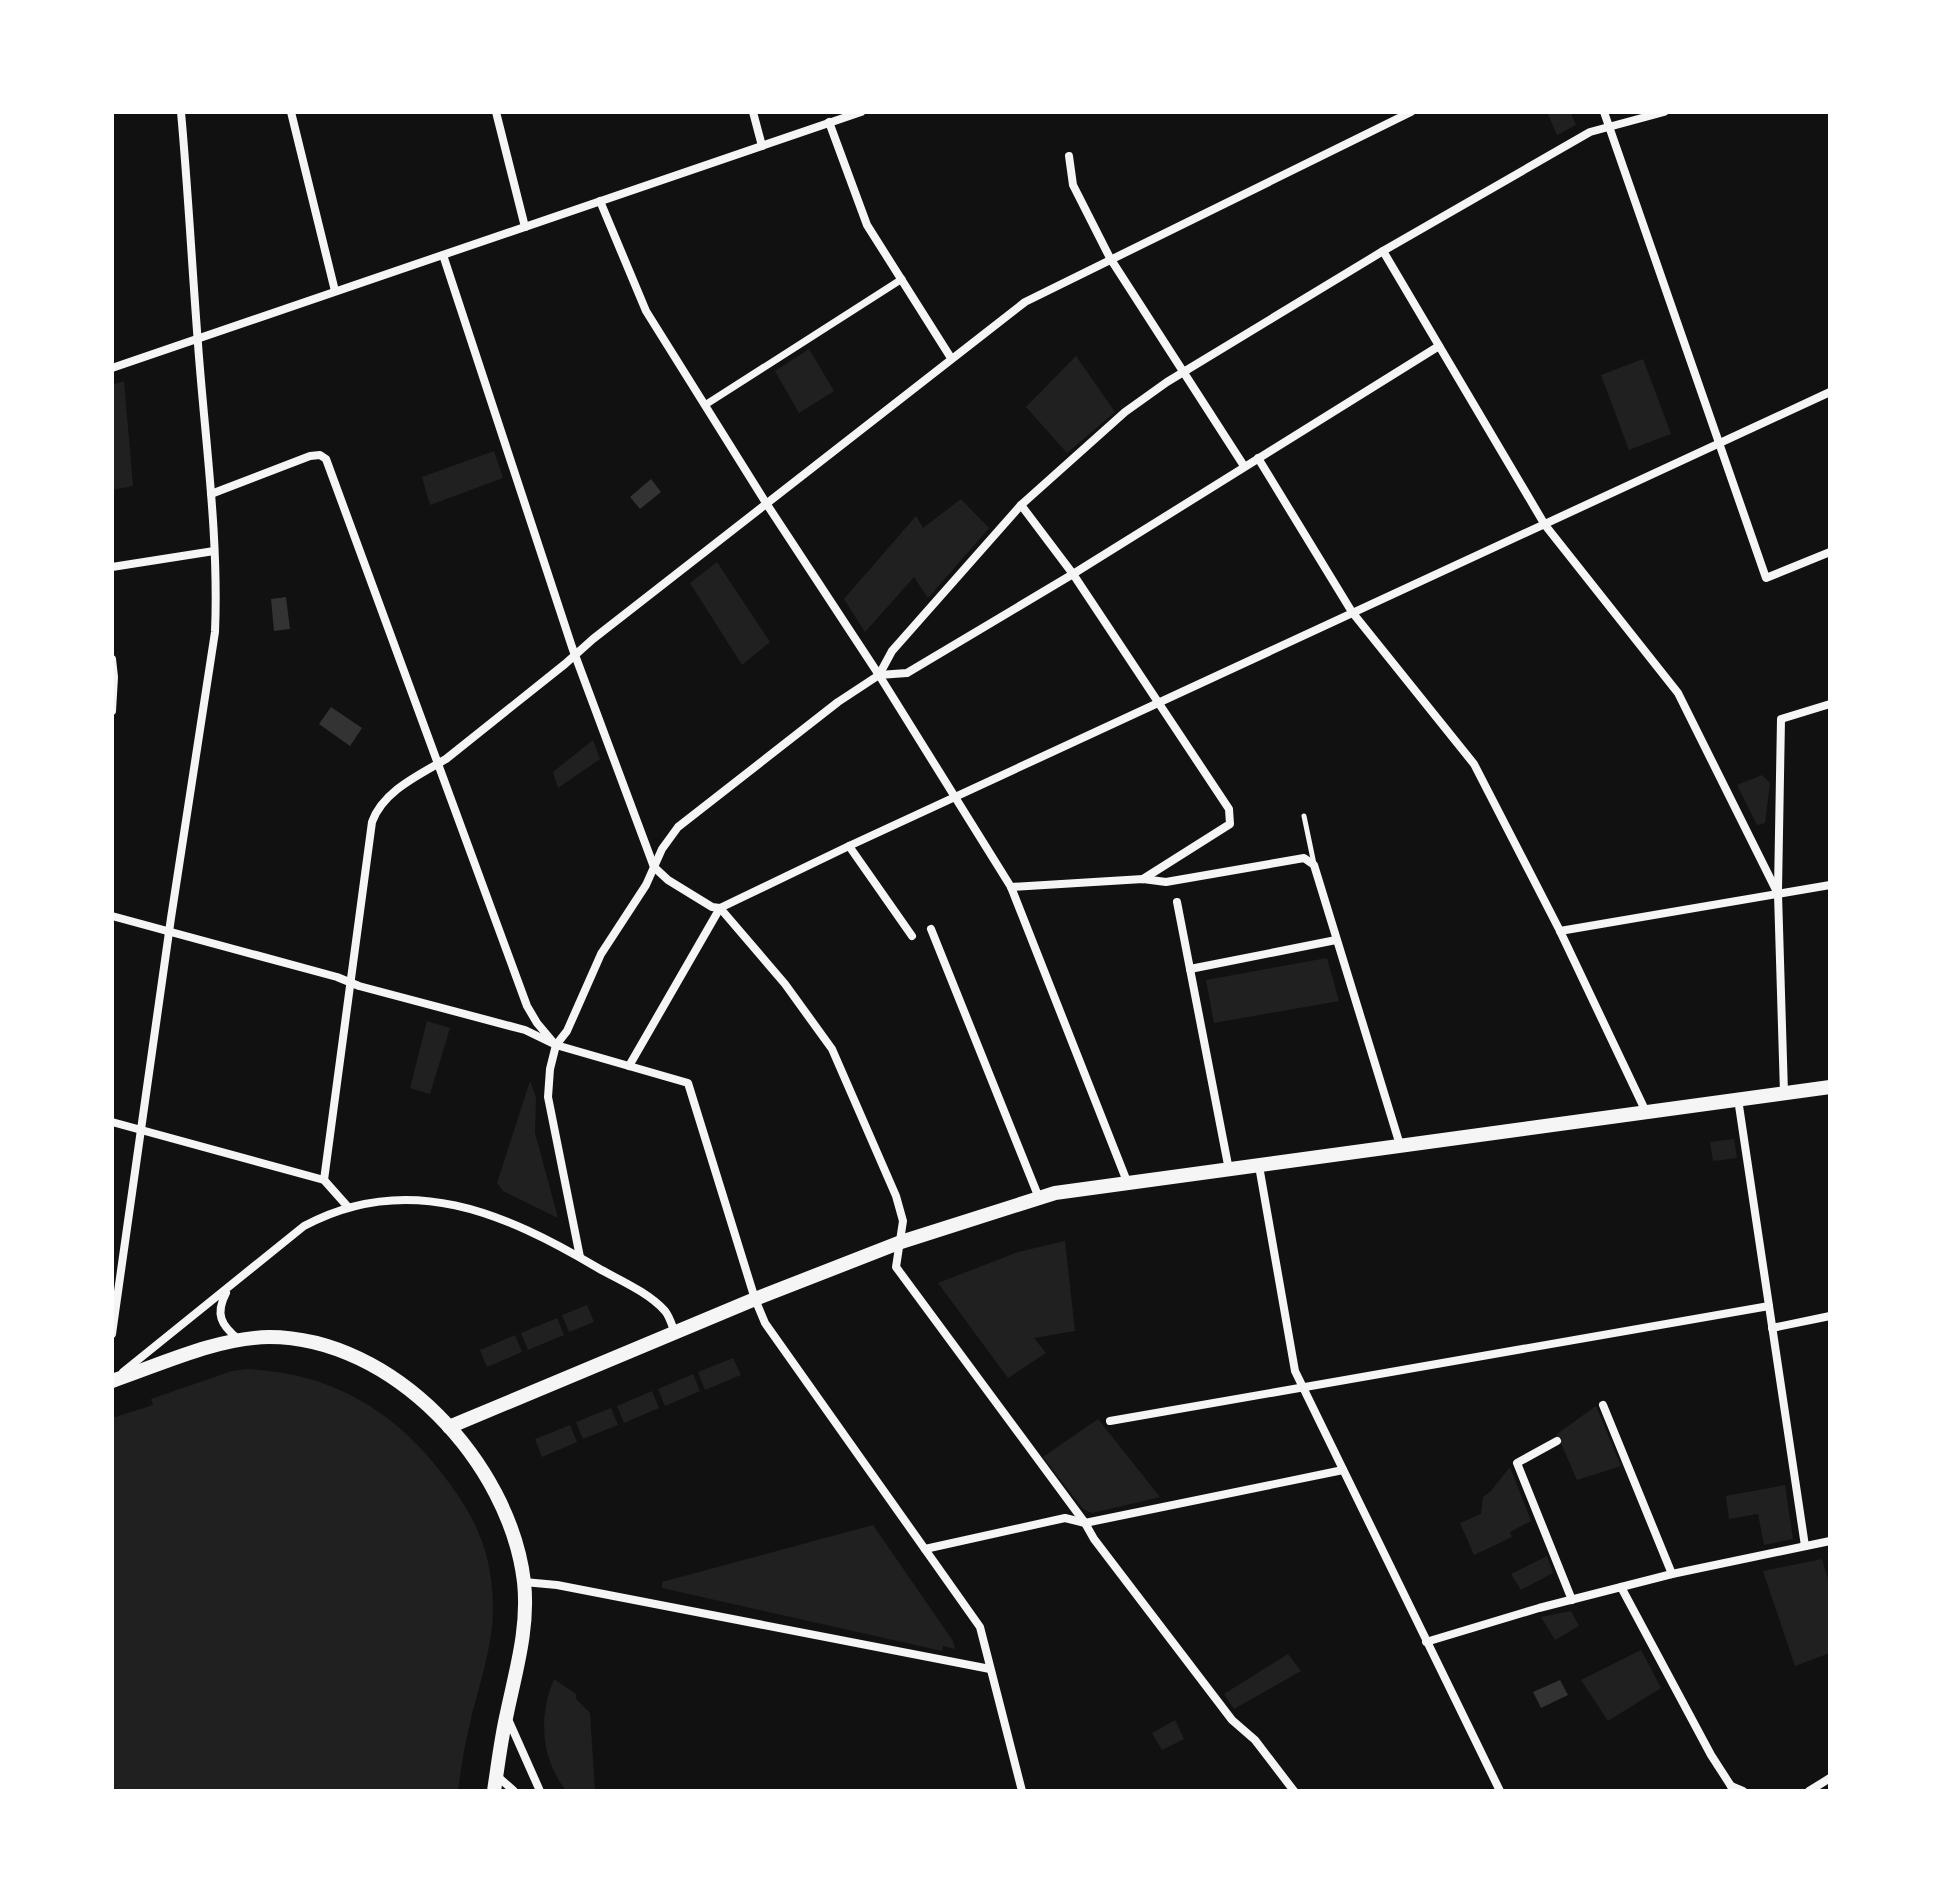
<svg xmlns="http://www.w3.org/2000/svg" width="1942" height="1903" viewBox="0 0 1942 1903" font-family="Poppins,sans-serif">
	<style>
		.green { fill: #202020 }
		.water { fill: #333 }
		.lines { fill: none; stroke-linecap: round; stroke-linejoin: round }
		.service { stroke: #f5f5f5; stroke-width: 5 }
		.pedestrian { stroke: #f5f5f5; stroke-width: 7 }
		.minor { stroke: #f5f5f5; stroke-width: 8 }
		.tertiary { stroke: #f5f5f5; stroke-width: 14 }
	</style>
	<rect width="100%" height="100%" fill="#111"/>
	<!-- green -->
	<g class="green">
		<polygon points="1547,112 1570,112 1576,125 1557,135"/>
		<polygon points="809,349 834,391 799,413 775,371"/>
		<polygon points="1076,356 1115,412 1067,453 1026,407"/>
		<polygon points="1643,359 1671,434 1629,450 1601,375"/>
		<polygon points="124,381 133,486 112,490 112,385"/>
		<polygon points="494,451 503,478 430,505 422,477"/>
		<polygon points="961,499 989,528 928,598 914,577 865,632 844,599 916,516 923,528"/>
		<polygon points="717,562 770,642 742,665 690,583"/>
		<polygon points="593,740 600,759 558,788 553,772"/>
		<polygon points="1762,775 1770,783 1765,823 1757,825 1737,785"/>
		<polygon points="1327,958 1339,1001 1214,1023 1206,980"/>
		<polygon points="427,1021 450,1028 430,1094 410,1088"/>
		<polygon points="530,1081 536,1097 535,1133 558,1218 503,1191 497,1183"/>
		<polygon points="1734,1139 1737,1158 1713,1161 1710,1142"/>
		<polygon points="1065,1241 1075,1331 1034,1338 1046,1353 1008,1378 938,1283 1018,1252"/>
		<polygon points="587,1305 594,1322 569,1332 562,1315"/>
		<polygon points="557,1318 564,1335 528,1350 521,1333"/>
		<polygon points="515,1335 522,1352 487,1367 480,1350"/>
		<polygon points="733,1358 741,1375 705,1390 698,1372"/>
		<path d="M247 1369C335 1373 399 1413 450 1484 479 1524 492 1556 493 1607 493 1646 480 1682 471 1719 465 1743 461 1767 458 1791H112V1418L153 1405 151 1399 232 1371Z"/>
		<polygon points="693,1374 700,1391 665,1406 658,1389"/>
		<polygon points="652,1391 659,1408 624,1423 617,1406"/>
		<polygon points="1596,1406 1621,1466 1577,1480 1557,1434"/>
		<polygon points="611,1408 618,1425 583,1439 576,1422"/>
		<polygon points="1098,1419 1160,1497 1092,1513 1083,1509 1043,1457"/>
		<polygon points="570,1425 577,1442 542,1457 535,1439"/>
		<polygon points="1510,1467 1531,1521 1510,1532 1512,1537 1474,1555 1460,1523 1481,1514 1483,1497 1491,1491"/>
		<polygon points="1785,1485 1793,1539 1764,1545 1758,1514 1729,1519 1726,1496"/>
		<polygon points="873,1525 953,1641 955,1649 943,1646 942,1651 662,1588 662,1582"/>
		<polygon points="1547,1556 1553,1573 1521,1590 1511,1574"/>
		<polygon points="1822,1559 1830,1587 1830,1653 1795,1666 1763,1571"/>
		<polygon points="1571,1611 1579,1626 1555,1640 1541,1617"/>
		<polygon points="1641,1650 1661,1688 1608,1721 1581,1680"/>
		<polygon points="1288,1654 1301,1671 1234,1709 1224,1694"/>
		<path d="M554 1679 576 1694V1699L590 1713 595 1791H566C541 1757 538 1718 554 1679Z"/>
		<polygon points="1175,1720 1184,1739 1162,1750 1152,1733"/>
	</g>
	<!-- water -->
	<g class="water">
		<polygon points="651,479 661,492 640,509 630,497"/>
		<polygon points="286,597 290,629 274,631 271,599"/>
		<polygon points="331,707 362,728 350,746 319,724"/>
		<polygon points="1560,1680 1568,1695 1541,1708 1533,1692"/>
	</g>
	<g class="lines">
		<!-- service -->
		<polyline class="service" points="1304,816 1314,864"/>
		<!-- pedestrian -->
		<polyline class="pedestrian" points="705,405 902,279"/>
		<!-- minor -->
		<g class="minor">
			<polyline points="291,112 335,291"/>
			<polyline points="496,112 525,227"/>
			<polyline points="753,112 762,146"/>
			<polyline points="1604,112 1766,578 1830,552"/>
			<polyline points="829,122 867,225 951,358"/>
			<polyline points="1069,156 1073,185 1110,258 1244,466"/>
			<polyline points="600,201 646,311 766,503 879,675 1011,887 1128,1184"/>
			<polyline points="1383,251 1545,525 1678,693 1778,894 1784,1093"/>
			<polyline points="443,255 572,647 654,867 668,880 712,907 720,908 785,984 832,1049 896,1196 903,1221 896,1267 1085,1523 1094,1539 1232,1720 1255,1740 1294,1791"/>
			<polyline points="112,368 861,112"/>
			<polyline points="1258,458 1352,612 1474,764 1560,931 1646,1112"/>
			<polyline points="211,494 310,456 320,455 326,459 527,1006 537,1023 553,1042"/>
			<polyline points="1021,505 1073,574 1229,809 1230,824 1143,879"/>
			<polyline points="112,567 214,551"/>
			<polyline points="112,659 114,677 112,711"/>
			<polyline points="879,675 907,673 1073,574 1439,346"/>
			<polyline points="849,846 912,936"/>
			<polyline points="1011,887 1143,879 1166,882 1304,858 1314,865 1400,1145"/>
			<polyline points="1778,890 1781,719 1830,704"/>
			<polyline points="1177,902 1229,1170"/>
			<polyline points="112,916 337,977 359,986 525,1030 556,1045 688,1083 755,1299 765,1323 980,1627 1022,1791"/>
			<polyline points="931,929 1039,1198"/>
			<polyline points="1560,931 1830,885"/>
			<polyline points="1190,969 1336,940"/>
			<polyline points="629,1066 720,908 849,846 1830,392"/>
			<polyline points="1738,1099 1805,1546"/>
			<polyline points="112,1122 324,1180 348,1207"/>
			<polyline points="1259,1166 1295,1371 1500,1791"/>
			<path d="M324 1180 372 822C383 791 419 775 446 759L565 664 593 639 1025 302 1411 112"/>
			<polyline points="580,1257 548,1097 550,1069 556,1045 567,1031 601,954 646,885 662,849 678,827 838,702 879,675 892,651 1021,505 1125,412 1167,382 1383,251 1590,132 1664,112"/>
			<path d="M226 1293C215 1314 221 1325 238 1339"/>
			<polyline points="1772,1328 1830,1316"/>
			<path d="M112 1334 171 918 215 632C219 536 205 440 198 344 192 267 188 189 181 112"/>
			<path d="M123 1372 304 1226C408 1170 505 1213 598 1268 619 1280 648 1292 665 1311 670 1317 672 1326 675 1333"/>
			<polyline points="1603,1405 1672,1574"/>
			<polyline points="1110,1421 1769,1306"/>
			<polyline points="1557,1441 1517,1463 1572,1600"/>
			<polyline points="925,1549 1065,1518 1085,1523 1343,1470"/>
			<polyline points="524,1582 557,1585 990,1669"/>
			<polyline points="1621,1587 1711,1755 1731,1786"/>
			<polyline points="1426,1642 1539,1608 1672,1574 1830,1541"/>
			<polyline points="508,1719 540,1791"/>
			<polyline points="497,1776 514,1791"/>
			<polyline points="1731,1786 1743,1791"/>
			<polyline points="1809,1791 1830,1778"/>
		</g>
		<!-- tertiary -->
		<g class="tertiary">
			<path d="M112 1381C162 1364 216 1338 269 1337 393 1337 510 1463 524 1582 529 1627 516 1670 507 1713 501 1739 498 1765 494 1791"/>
			<polyline points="449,1427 755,1299 901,1242 1055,1193 1830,1087"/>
		</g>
	</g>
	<!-- border -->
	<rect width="1942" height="1903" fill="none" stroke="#ffffff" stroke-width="228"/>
</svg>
